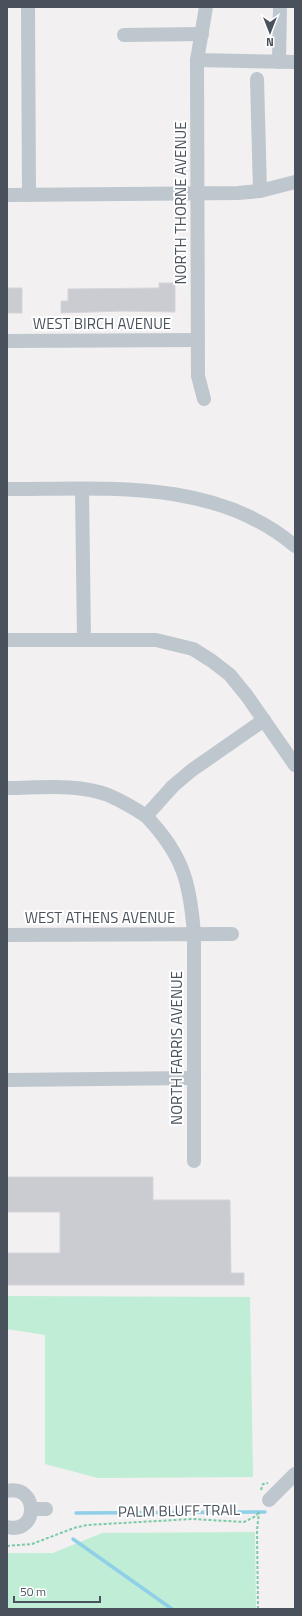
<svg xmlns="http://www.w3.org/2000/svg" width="302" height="1616" viewBox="0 0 302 1616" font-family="'Titillium Web',sans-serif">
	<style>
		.green { fill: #c0edd5 }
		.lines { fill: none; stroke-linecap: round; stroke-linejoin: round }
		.stream { stroke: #8fcfe8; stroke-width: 3.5 }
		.building { fill: #caccd2; stroke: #d4d5db }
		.path { stroke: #7acaa8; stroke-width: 2; stroke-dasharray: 3 2; stroke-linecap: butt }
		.minor { stroke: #bec6ce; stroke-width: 14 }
		.labels { text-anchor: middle; stroke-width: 4; stroke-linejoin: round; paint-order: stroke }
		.street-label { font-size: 15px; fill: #48515c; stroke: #fff }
	</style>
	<rect width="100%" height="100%" fill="#f2f0f0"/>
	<!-- green -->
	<g class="green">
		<polygon points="7,1296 250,1297 253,1477 98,1478 45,1464 45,1335 7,1329"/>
		<polygon points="255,1532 256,1609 7,1609 7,1553 53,1553 102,1533"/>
	</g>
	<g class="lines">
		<!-- stream -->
		<g class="stream">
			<polyline points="76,1513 265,1512"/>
			<polyline points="73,1539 172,1609"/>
		</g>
	</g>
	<!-- building -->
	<g class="building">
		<polygon points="159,283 175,283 175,312 122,311 61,313 61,301 68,301 68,289 159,288"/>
		<rect x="7" y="288" width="15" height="25"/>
		<polygon points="7,1177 153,1177 153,1200 230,1200 231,1273 244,1273 244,1285 7,1285 7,1253 60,1253 60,1212 7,1212"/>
	</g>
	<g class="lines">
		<!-- path -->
		<g class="path">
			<polyline points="261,1490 263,1484 268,1483"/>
			<polyline points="7,1546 32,1544 74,1528 87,1525 192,1519 244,1522 256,1516 259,1512"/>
			<polyline points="258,1609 257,1530 259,1512"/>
		</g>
		<!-- minor -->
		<g class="minor">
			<polyline points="28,7 29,195"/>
			<polyline points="124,35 202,34"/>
			<polyline points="197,60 295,62"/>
			<polyline points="279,62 280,7"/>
			<polyline points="257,79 260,191"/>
			<polyline points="7,195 238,193 260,191 295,182"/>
			<polyline points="7,341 198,340"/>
			<polyline points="204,399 198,376 197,60 206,7"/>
			<path d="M7 489C105 489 215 478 295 546"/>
			<polyline points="82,489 84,640"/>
			<polyline points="7,640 156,640 193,649 212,661 230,675 247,696 295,765"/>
			<path d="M7 788C40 788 77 783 108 795 122 801 134 808 146 816L173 786 192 770 264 720"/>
			<path d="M146 816C183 855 190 882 194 934V1161"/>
			<polyline points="7,935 232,934"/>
			<polyline points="7,1080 194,1078"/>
			<path d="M7 1491C39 1484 39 1535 7 1527"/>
			<polyline points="269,1500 295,1474"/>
			<polyline points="32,1509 46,1509"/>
		</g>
	</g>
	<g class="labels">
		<!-- street labels -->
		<g class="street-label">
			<text transform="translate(181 203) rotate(-90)" y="5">NORTH THORNE AVENUE</text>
			<text x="102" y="329">WEST BIRCH AVENUE</text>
			<text x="100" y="923">WEST ATHENS AVENUE</text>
			<text transform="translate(177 1048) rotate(-90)" y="5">NORTH FARRIS AVENUE</text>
			<text transform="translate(179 1511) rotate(-1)" y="5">PALM BLUFF TRAIL</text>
		</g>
	</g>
	<!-- border -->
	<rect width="302" height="1616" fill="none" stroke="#48515c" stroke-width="16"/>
	<!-- north arrow -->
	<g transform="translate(270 32) rotate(180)" stroke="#ffffff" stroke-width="3" paint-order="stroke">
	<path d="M0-3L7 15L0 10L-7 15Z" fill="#48515c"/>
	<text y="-6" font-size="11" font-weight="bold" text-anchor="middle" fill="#48515c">N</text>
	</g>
	<!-- scale -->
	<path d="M14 1596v6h86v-6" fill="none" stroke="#48515c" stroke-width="2"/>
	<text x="20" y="1596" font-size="12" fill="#48515c" stroke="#ffffff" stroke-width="3" paint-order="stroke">50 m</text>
</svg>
